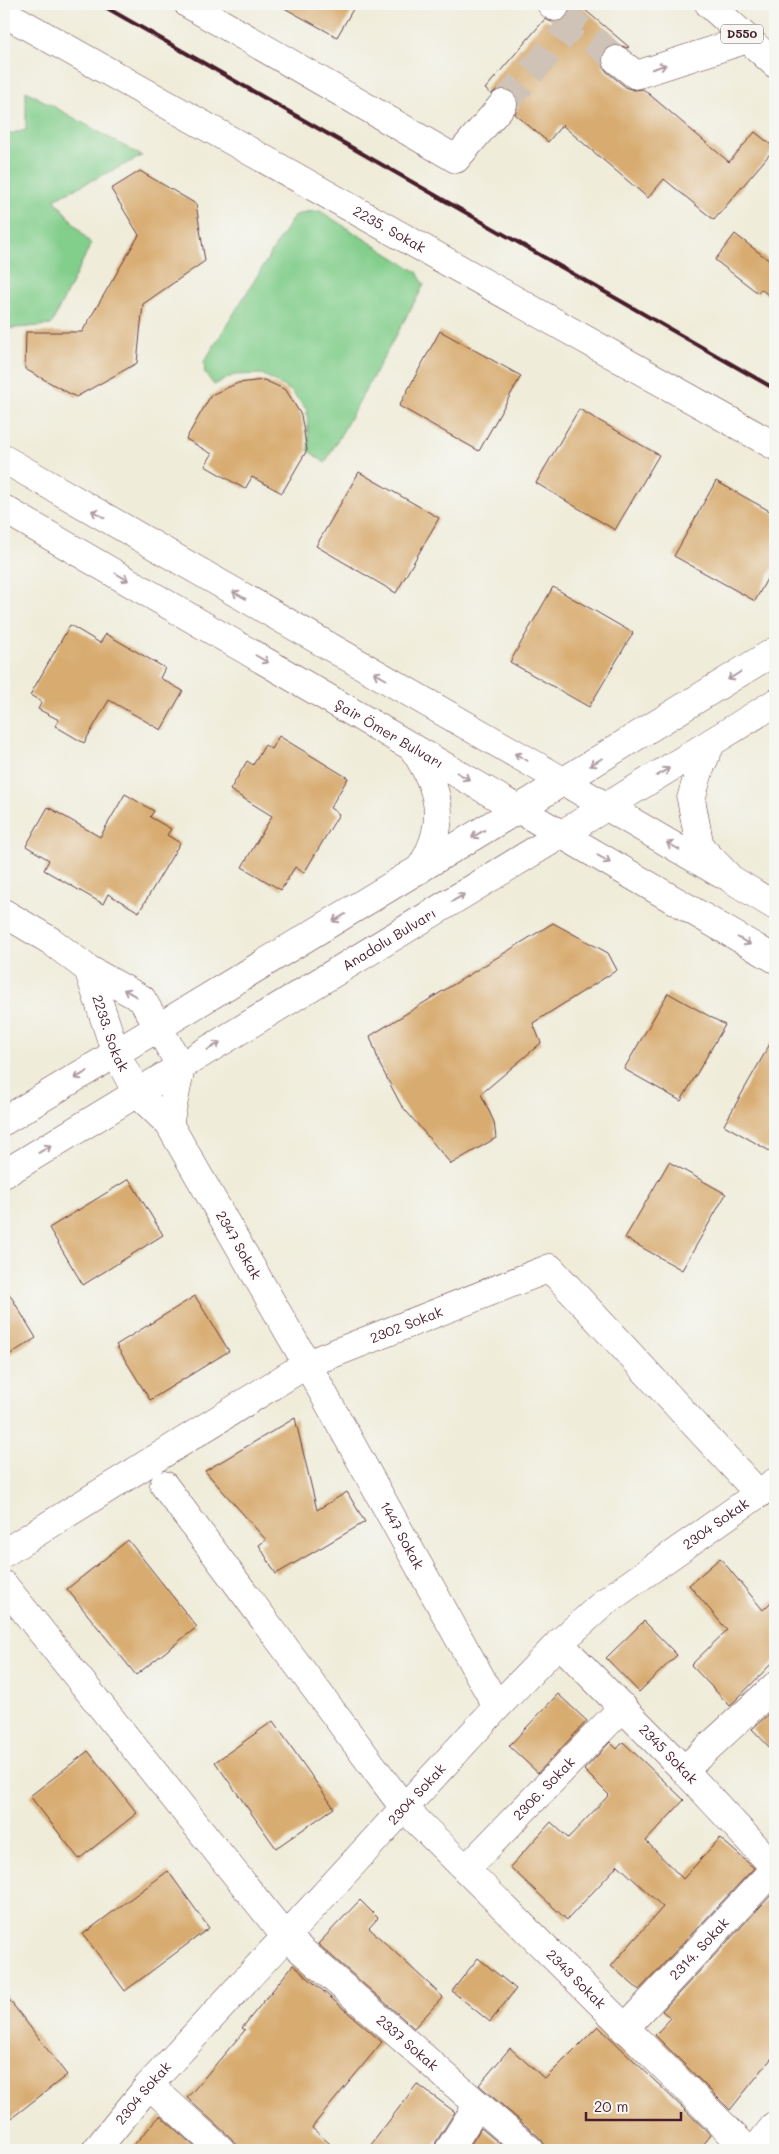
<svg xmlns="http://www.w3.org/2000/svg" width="779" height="2154" viewBox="0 0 779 2154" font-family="Mali,sans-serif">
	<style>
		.green { fill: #82ce8b; stroke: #66765b }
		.building { fill: #d8ac71 }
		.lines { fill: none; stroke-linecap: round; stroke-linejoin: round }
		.minor-tunnel { stroke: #cec3b6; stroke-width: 28; stroke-dasharray: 28 14; stroke-linecap: butt }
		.minor-casing { stroke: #633e45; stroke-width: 29 }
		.major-casing { stroke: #633e45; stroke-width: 29 }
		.highway-casing { stroke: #633e45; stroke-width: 29 }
		.minor { stroke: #fff; stroke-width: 28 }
		.major { stroke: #fff; stroke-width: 28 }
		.highway { stroke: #fff; stroke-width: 28 }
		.rail { stroke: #4a1f2b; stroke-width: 4 }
		.oneway { stroke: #ae9aa0 }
		.labels { text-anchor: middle; stroke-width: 5; stroke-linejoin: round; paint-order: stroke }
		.shield { fill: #f6f6f2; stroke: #7e6067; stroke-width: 1 }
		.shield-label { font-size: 12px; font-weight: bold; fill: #4a1f2b }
		.street-label { font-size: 14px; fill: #4a1f2b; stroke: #f6f6f2 }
	</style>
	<rect width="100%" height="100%" fill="#f6f6f2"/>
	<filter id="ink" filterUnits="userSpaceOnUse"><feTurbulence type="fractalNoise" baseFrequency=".02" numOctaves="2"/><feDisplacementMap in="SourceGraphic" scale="10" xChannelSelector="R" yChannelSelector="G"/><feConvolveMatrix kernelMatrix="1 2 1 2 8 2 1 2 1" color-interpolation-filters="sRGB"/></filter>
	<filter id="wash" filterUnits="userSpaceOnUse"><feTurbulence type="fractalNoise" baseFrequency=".0096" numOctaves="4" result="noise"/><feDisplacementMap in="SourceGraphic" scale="20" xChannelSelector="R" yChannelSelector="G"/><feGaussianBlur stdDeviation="1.12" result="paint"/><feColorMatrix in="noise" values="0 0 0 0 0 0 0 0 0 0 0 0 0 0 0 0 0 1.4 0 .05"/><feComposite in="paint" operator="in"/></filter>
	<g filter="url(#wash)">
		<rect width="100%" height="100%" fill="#efecd9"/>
		<!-- green -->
		<g class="green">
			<polygon points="26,91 142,156 54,199 91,244 51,325 4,329 4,135 26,130"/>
			<polygon points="320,211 417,272 424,285 325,463 309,451 307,410 291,391 262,374 234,375 214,385 205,373 204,362 294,216 305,212"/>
		</g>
		<g id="blocks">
			<!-- building -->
			<g class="building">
				<polygon points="277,4 356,4 337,37"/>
				<polygon points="570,4 578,4 629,47 628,48 619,45 612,45 605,50 602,58 603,66 607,72 627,88 634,90 643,89 729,162 755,132 775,148 714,220 664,179 648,198 562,125 548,142 515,114 518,107 518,99 513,92 506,89 498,89 491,94 485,89 545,19 554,23 562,21 567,17 570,9"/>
				<polygon points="140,171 196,204 205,261 143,304 137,363 76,397 25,369 26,332 82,332 139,235 111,189"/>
				<polygon points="735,234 775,265 775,301 761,289 758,293 715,260"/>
				<polygon points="440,331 521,376 479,451 399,406"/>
				<polygon points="264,380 286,390 301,415 307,450 282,493 252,477 245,489 205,466 212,454 186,439 211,395 238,383"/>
				<polygon points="579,409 659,455 615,530 536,483"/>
				<polygon points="359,472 439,518 396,593 316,546"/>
				<polygon points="716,481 775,514 775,564 755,601 674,556"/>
				<polygon points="553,587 633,633 589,707 510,662"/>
				<polygon points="70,625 100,643 106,634 165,668 160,678 183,691 161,730 109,700 84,743 55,726 59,720 38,709 42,702 30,695"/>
				<polygon points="279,736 348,778 330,808 339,814 304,873 295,867 281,890 242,867 272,816 230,790 247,761 253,765 265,745 271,749"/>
				<polygon points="125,794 154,811 150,817 171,829 167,835 180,843 139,912 108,894 103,904 44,870 49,860 26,846 48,807 100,837"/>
				<polygon points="553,923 608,953 617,970 533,1023 541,1043 481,1094 494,1122 496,1138 451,1164 401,1105 380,1065 370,1036"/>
				<polygon points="668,993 725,1025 681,1101 624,1069"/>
				<polygon points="775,1035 775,1154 724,1125"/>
				<polygon points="669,1162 726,1194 682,1270 625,1238"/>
				<polygon points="129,1179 163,1235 83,1285 49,1228"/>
				<polygon points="4,1285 36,1338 4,1358"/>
				<polygon points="195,1296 229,1351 150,1400 116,1345"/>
				<polygon points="295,1418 317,1510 347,1492 365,1522 276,1574 259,1545 266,1540 205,1471"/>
				<polygon points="128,1540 197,1627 136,1675 67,1589"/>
				<polygon points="720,1558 763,1610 775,1598 775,1660 730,1706 691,1665 727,1630 689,1585"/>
				<polygon points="644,1621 677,1655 639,1692 606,1658"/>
				<polygon points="558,1694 587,1721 538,1773 509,1746"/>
				<polygon points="775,1708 775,1753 752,1729"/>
				<polygon points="273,1721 334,1808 276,1848 215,1762"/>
				<polygon points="610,1742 617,1749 623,1742 684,1800 646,1841 683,1879 720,1838 754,1868 639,1990 611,1966 663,1907 618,1865 567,1920 510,1867 551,1822 568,1838 609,1795 584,1770"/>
				<polygon points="88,1751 137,1813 79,1859 30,1796"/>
				<polygon points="168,1871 209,1928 125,1991 83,1934"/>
				<polygon points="775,1891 775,2054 730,2110 655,2035 671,2018 662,2011"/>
				<polygon points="360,1900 378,1918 369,1928 443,1997 414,2028 318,1944"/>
				<polygon points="478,1958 516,1989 490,2022 452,1991"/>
				<polygon points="293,1965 382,2042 313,2126 312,2128 337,2150 236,2150 236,2145 231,2138 187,2098 245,2030 242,2028"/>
				<polygon points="4,1993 67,2075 4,2124"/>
				<polygon points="598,2026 711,2135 699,2150 545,2150 545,2145 540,2138 479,2085 510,2048 545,2079"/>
				<polygon points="417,2084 455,2112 436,2142 434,2150 367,2150"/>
				<polygon points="160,2116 166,2121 198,2150 129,2150"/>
				<polygon points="481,2128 507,2150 467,2150"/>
			</g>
		</g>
	</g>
	<g filter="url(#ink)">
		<use href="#blocks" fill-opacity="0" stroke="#633e45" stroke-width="1"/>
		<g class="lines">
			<!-- minor-tunnel -->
			<g class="minor-tunnel">
				<polyline points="560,12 617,60"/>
				<polyline points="503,104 574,23"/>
			</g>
			<!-- minor casing -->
			<g class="minor-casing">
				<g id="minor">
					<polyline points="188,4 456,159 503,104"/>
					<polyline points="551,4 555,7"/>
					<path id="s1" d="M4 13 775 446"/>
					<polyline points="617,60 636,75 748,39"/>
					<polyline points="563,781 721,874"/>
					<polyline points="562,834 712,742"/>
					<polyline points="4,913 51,941 88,969 142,999 181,1067 169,1124"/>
					<path id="s2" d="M88 969 116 1054 137 1093 169 1124 307 1364 497 1707"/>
					<path id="s3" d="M164 1485 404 1808 748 2150"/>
					<path id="s4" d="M4 1553 307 1364 550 1268 759 1494"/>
					<path id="s5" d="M4 1585 285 1936 530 2150"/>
					<path id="s6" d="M559 1643 684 1770 775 1868"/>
					<polyline points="684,1770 775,1686"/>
					<path id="s7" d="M466 1869 623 1707"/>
					<path id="s8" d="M624 2029 775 1868"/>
					<polyline points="149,2085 221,2150"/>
					<path id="s9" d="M96 2150 149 2085 497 1707 559 1643 605 1602 775 1482"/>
					<polyline points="449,2150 477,2106"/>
					<polyline points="755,2150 775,2125"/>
				</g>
			</g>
			<!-- major casing -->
			<g class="major-casing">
				<g id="major">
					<polyline points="4,459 563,781"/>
					<path id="s10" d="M4 509 775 959"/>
					<polyline points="775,703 712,742 700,768 691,799 700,847 731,879 775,906"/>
					<path d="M412 747C441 789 449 825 419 870"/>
					<polyline points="4,1121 520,808 775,651"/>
					<path id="s11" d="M4 1174 562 834"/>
				</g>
			</g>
			<!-- highway casing -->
			<g class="highway-casing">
				<polyline id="highway" points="709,4 775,64"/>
			</g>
			<!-- minor -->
			<use href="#minor" class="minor"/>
			<!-- major -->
			<use href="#major" class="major"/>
			<!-- highway -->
			<use href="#highway" class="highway"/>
			<!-- rail -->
			<polyline class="rail" points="100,4 775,389"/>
		</g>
		<!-- one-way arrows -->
		<defs><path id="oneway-shaft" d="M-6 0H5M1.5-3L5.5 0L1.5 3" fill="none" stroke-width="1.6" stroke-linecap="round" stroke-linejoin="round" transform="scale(1.25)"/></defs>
		<g class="oneway">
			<use href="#oneway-shaft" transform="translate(659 67) rotate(-18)"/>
			<use href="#oneway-shaft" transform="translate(98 514) rotate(-150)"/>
			<use href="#oneway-shaft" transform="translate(122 577) rotate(30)"/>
			<use href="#oneway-shaft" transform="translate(239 595) rotate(-150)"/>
			<use href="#oneway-shaft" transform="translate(262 659) rotate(30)"/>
			<use href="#oneway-shaft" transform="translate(380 676) rotate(-150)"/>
			<use href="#oneway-shaft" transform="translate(734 676) rotate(148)"/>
			<use href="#oneway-shaft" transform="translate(521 757) rotate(-150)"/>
			<use href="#oneway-shaft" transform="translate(596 762) rotate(148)"/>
			<use href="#oneway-shaft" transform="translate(663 772) rotate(-32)"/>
			<use href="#oneway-shaft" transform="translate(463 776) rotate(30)"/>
			<use href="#oneway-shaft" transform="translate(478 834) rotate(149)"/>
			<use href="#oneway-shaft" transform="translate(673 846) rotate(-150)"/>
			<use href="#oneway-shaft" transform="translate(604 859) rotate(30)"/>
			<use href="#oneway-shaft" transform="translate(458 898) rotate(-31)"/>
			<use href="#oneway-shaft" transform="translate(339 918) rotate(149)"/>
			<use href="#oneway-shaft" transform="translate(744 941) rotate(30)"/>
			<use href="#oneway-shaft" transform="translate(130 993) rotate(-151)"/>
			<use href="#oneway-shaft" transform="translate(214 1046) rotate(-31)"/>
			<use href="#oneway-shaft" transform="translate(81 1075) rotate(149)"/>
			<use href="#oneway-shaft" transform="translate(45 1149) rotate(-31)"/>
		</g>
	</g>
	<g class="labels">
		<!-- shield labels -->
		<rect class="shield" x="721" y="24.5" width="42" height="19" rx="4"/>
		<g class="shield-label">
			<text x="742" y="38">D550</text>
		</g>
		<!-- street labels -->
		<g class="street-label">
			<text dy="5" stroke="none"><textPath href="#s1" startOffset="442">2235. Sokak</textPath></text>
			<text dy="5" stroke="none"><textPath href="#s10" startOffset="446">Şair Ömer Bulvarı</textPath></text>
			<text dy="5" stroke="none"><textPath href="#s11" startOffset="451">Anadolu Bulvarı</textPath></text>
			<text dy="5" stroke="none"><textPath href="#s2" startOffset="68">2233. Sokak</textPath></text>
			<text dy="5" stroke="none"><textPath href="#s2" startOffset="318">2347 Sokak</textPath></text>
			<text dy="5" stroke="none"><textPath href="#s4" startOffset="464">2302 Sokak</textPath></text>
			<text dy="5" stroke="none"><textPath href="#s9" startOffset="884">2304 Sokak</textPath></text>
			<text dy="5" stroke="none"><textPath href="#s2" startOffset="651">1447 Sokak</textPath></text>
			<text dy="5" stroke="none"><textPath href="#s6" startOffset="156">2345 Sokak</textPath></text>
			<text dy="5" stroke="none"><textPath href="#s7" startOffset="112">2306. Sokak</textPath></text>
			<text dy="5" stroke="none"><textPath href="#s9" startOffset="479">2304 Sokak</textPath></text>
			<text dy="5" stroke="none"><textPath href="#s8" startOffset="110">2314. Sokak</textPath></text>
			<text dy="5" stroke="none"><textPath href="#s3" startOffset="645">2343 Sokak</textPath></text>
			<text dy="5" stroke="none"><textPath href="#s5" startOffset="612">2337 Sokak</textPath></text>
			<text dy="5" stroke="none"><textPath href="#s9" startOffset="74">2304 Sokak</textPath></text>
		</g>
	</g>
	<!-- margin -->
	<rect width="779" height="2154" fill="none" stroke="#f6f6f2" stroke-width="20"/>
	<!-- scale -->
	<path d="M586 2112v8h95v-8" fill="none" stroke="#4a1f2b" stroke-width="2.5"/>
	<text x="594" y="2112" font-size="15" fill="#4a1f2b" stroke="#f6f6f2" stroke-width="4" paint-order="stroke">20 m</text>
</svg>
